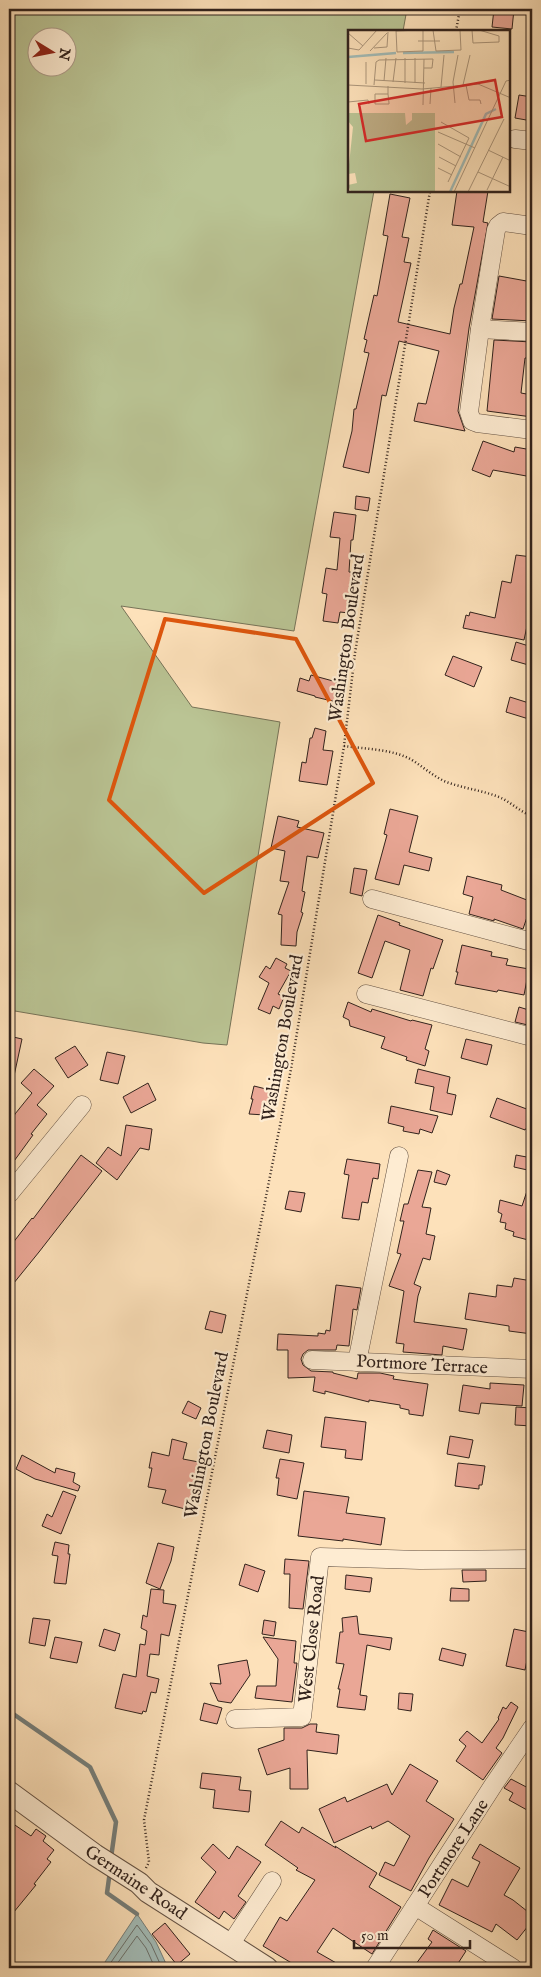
<svg xmlns="http://www.w3.org/2000/svg" width="541" height="1977" viewBox="0 0 541 1977" font-family="'IM FELL English',serif">
	<style>
		.green { fill: #bac494; stroke: #767358; fill-rule: evenodd }
		.water { fill: #a2bcb8; stroke: #757e7a }
		.lines { fill: none; stroke-linecap: round; stroke-linejoin: round }
		.shore { stroke: #6a6f6a; stroke-width: 1 }
		.stream { stroke: #757e7a; stroke-width: 4.5 }
		.building { fill: #eaa796; stroke: #31221c }
		.minor-casing { stroke: #645244; stroke-width: 19 }
		.tertiary-casing { stroke: #645244; stroke-width: 23 }
		.path { stroke: #31221c; stroke-width: 2.5; stroke-dasharray: 1 2.5; stroke-linecap: butt }
		.minor { stroke: #feecd2; stroke-width: 18 }
		.tertiary { stroke: #feecd2; stroke-width: 21 }
		.marked { fill: none; stroke: #df560d; stroke-width: 4; stroke-linejoin: round }
		.labels { text-anchor: middle; stroke-width: 4.5; stroke-linejoin: round; paint-order: stroke }
		.street-label { font-size: 18px; fill: #31221c; stroke: #feecd2 }
		.inset-river { fill: none; stroke: #a2bcb8; stroke-width: 2.5 }
		.inset-road { fill: none; stroke: #ab957b; stroke-width: 1 }
		.view { fill: #d62828; fill-opacity: 0.15; stroke: #d62828; stroke-width: 2.5 }
		.inset-edge { fill: none; stroke: #31221c; stroke-width: 2.5 }
	</style>
	<rect width="100%" height="100%" fill="#fde1ba"/>
	<filter id="stains"><feTurbulence type="fractalNoise" baseFrequency=".004" numOctaves="4"/><feColorMatrix values="0 0 0 0 .2 0 0 0 0 .09 0 0 0 0 .02 0 0 0 .5 -.17"/></filter>
	<radialGradient id="worn" r=".72"><stop offset=".6" stop-color="#630" stop-opacity="0"/><stop offset="1" stop-color="#630" stop-opacity=".3"/></radialGradient>
	<!-- green -->
	<path class="green" d="M9 9H407L403 31H350V191H374L294 631 121 606 192 707 280 722 227 1045 203 1043 9 1010ZM38 38H68V68H38Z"/>
	<!-- water -->
	<polygon class="water" points="137,1914 156,1942 168,1968 101,1968"/>
	<g class="lines">
		<!-- shore -->
		<g class="shore">
			<polyline points="107,1968 137,1925 151,1944 162,1968"/>
			<polyline points="114,1968 137,1936 146,1948 155,1968"/>
		</g>
		<!-- stream -->
		<g class="stream">
			<polyline points="9,1711 90,1767 116,1822 111,1858"/>
			<polyline points="110,1871 107,1893 137,1914"/>
		</g>
	</g>
	<!-- building -->
	<g class="building">
		<polygon points="494,9 514,9 512,29 492,27"/>
		<polygon points="519,95 532,97 532,121 515,118"/>
		<polygon points="457,191 488,191 483,222 488,223 469,328 458,411 465,431 414,421 418,403 426,404 439,351 399,341 386,396 382,395 369,473 343,467 352,431 354,409 356,409 369,353 364,352 367,340 364,339 374,295 377,296 388,236 383,235 390,194 410,198 402,237 409,238 404,262 411,263 398,322 450,334 454,308 460,284 462,284 474,227 452,225"/>
		<polygon points="499,276 532,282 532,321 492,319"/>
		<polygon points="494,340 532,342 532,358 525,358 521,393 532,395 532,417 487,411"/>
		<polygon points="483,441 514,452 515,447 532,450 532,477 493,470 490,477 472,470"/>
		<polygon points="356,496 370,498 368,511 355,509"/>
		<polygon points="334,512 356,515 353,540 351,540 349,572 357,573 352,599 351,598 349,613 340,612 338,623 323,621 327,594 322,593 326,568 337,570 340,538 330,537"/>
		<polygon points="516,555 532,557 532,613 530,612 524,640 463,628 466,615 469,616 470,612 495,618 502,581 511,583"/>
		<polygon points="516,642 532,647 532,666 511,660"/>
		<polygon points="453,656 482,667 474,687 445,675"/>
		<polygon points="311,675 344,684 341,703 315,697 315,696 297,691 300,678 309,681"/>
		<polygon points="510,697 532,704 532,720 506,712"/>
		<polygon points="315,728 326,731 323,750 333,751 327,785 299,781 302,762 306,763 310,738 312,738"/>
		<polygon points="390,809 418,816 409,852 432,858 429,871 404,865 399,885 375,879 387,835 384,834"/>
		<polygon points="278,816 299,821 297,827 324,833 318,858 307,856 302,891 305,892 301,912 303,913 297,932 296,946 281,945 282,915 278,914 289,882 280,881 285,851 271,848"/>
		<polygon points="354,868 367,870 362,896 350,893"/>
		<polygon points="467,876 502,885 501,890 532,902 523,929 494,919 494,921 469,914 473,897 463,894"/>
		<polygon points="378,915 400,923 399,925 443,940 433,969 431,968 423,996 400,990 410,950 385,941 372,978 358,973"/>
		<polygon points="462,945 492,952 491,956 508,959 506,965 529,969 524,995 498,990 497,992 455,984 458,972 456,972"/>
		<polygon points="276,958 287,964 285,968 291,971 278,994 284,997 279,1009 273,1006 270,1014 258,1009 269,983 259,977 266,966 270,969"/>
		<polygon points="348,1002 371,1012 372,1009 411,1021 412,1020 432,1025 425,1049 429,1051 425,1066 406,1060 407,1057 381,1048 385,1037 350,1026 349,1020 343,1017"/>
		<polygon points="519,1007 532,1011 532,1026 515,1022"/>
		<polygon points="9,1036 22,1039 14,1076 9,1076"/>
		<polygon points="466,1039 492,1045 487,1065 461,1058"/>
		<polygon points="75,1046 88,1065 68,1078 55,1058"/>
		<polygon points="107,1052 125,1056 118,1084 100,1080"/>
		<polygon points="34,1069 54,1086 37,1105 47,1114 31,1134 33,1135 9,1168 9,1128 15,1114 32,1093 21,1083"/>
		<polygon points="418,1069 450,1077 447,1093 456,1095 452,1115 430,1110 434,1087 415,1083"/>
		<polygon points="148,1083 156,1100 131,1113 123,1097"/>
		<polygon points="254,1086 270,1090 265,1115 249,1114 253,1099 251,1099"/>
		<polygon points="497,1098 532,1111 532,1130 525,1129 525,1130 490,1117"/>
		<polygon points="391,1106 438,1116 432,1133 420,1129 419,1134 403,1131 404,1127 388,1123"/>
		<polygon points="126,1125 152,1129 149,1150 140,1148 117,1180 96,1163 108,1147 121,1156"/>
		<polygon points="81,1155 102,1171 39,1252 9,1289 9,1248 32,1218 33,1219"/>
		<polygon points="516,1155 532,1158 532,1171 514,1167"/>
		<polygon points="347,1159 380,1164 378,1179 373,1178 368,1203 362,1202 359,1220 342,1218 349,1175 344,1174"/>
		<polygon points="418,1170 432,1172 422,1207 431,1208 426,1234 435,1236 430,1260 423,1258 414,1284 421,1287 418,1296 414,1322 467,1329 463,1350 443,1346 442,1355 403,1352 404,1344 396,1343 404,1291 389,1286 401,1254 397,1253 404,1221 400,1221 404,1204 408,1204"/>
		<polygon points="437,1170 450,1175 446,1185 434,1182"/>
		<polygon points="530,1182 532,1183 532,1241 513,1236 514,1232 505,1229 506,1223 500,1222 502,1214 498,1212 500,1200 522,1206"/>
		<polygon points="289,1191 305,1193 301,1212 285,1209"/>
		<polygon points="514,1278 532,1281 532,1334 509,1331 509,1326 465,1319 469,1293 496,1297 497,1285 512,1287"/>
		<polygon points="336,1285 361,1288 357,1310 353,1309 349,1346 337,1345 336,1350 308,1350 303,1354 301,1359 303,1365 311,1371 333,1372 333,1373 357,1379 358,1373 380,1373 394,1376 393,1379 428,1384 423,1416 409,1414 409,1410 400,1408 400,1405 369,1400 369,1402 325,1391 325,1394 313,1391 315,1377 288,1378 288,1350 277,1350 278,1334 318,1336 318,1333 325,1334 326,1330 330,1331"/>
		<polygon points="210,1311 226,1315 222,1333 205,1329"/>
		<polygon points="490,1383 524,1385 522,1406 481,1403 479,1414 459,1411 463,1385 490,1389"/>
		<polygon points="188,1401 201,1408 196,1419 182,1413"/>
		<polygon points="516,1407 532,1408 532,1426 515,1425"/>
		<polygon points="325,1417 366,1422 362,1460 345,1458 346,1450 321,1447"/>
		<polygon points="267,1430 292,1435 289,1453 263,1448"/>
		<polygon points="450,1436 473,1440 469,1458 447,1454"/>
		<polygon points="172,1439 187,1443 183,1459 204,1463 198,1498 192,1497 189,1510 162,1503 166,1490 148,1487 152,1468 149,1468 152,1452 169,1456"/>
		<polygon points="22,1455 55,1473 56,1468 75,1473 73,1482 80,1486 78,1491 35,1479 16,1469"/>
		<polygon points="280,1459 304,1463 297,1499 277,1495 279,1478 276,1478"/>
		<polygon points="458,1463 485,1466 482,1485 479,1485 479,1489 455,1486"/>
		<polygon points="63,1491 76,1496 61,1534 42,1526 47,1514 52,1517"/>
		<polygon points="304,1491 349,1497 346,1513 385,1518 381,1545 343,1539 343,1541 298,1536"/>
		<polygon points="55,1542 69,1545 68,1554 70,1554 66,1584 54,1583 58,1556 52,1555"/>
		<polygon points="158,1543 174,1547 171,1561 160,1589 146,1583"/>
		<polygon points="285,1559 309,1561 303,1609 289,1608 290,1574 284,1574"/>
		<polygon points="245,1564 265,1571 258,1592 239,1585"/>
		<polygon points="462,1570 486,1570 486,1581 463,1582"/>
		<polygon points="346,1575 372,1578 370,1592 345,1589"/>
		<polygon points="451,1588 469,1589 469,1601 450,1601"/>
		<polygon points="151,1589 164,1590 163,1603 176,1605 169,1636 161,1634 159,1655 150,1654 147,1676 159,1679 156,1693 151,1692 146,1712 143,1711 142,1714 115,1708 123,1674 136,1677 140,1644 145,1645 147,1631 141,1628 143,1615 147,1617"/>
		<polygon points="357,1616 359,1634 392,1638 390,1650 367,1645 360,1695 367,1696 365,1710 337,1707 340,1689 338,1689 344,1664 336,1663 340,1632 343,1632 342,1618"/>
		<polygon points="33,1618 50,1620 45,1646 29,1643"/>
		<polygon points="264,1620 276,1622 274,1636 262,1634"/>
		<polygon points="104,1629 120,1634 115,1651 99,1646"/>
		<polygon points="514,1629 529,1632 528,1640 531,1640 525,1670 506,1666"/>
		<polygon points="55,1637 82,1642 77,1663 50,1658"/>
		<polygon points="263,1637 296,1641 294,1663 297,1663 292,1702 255,1698 257,1686 276,1686 278,1659"/>
		<polygon points="442,1648 466,1654 463,1666 439,1660"/>
		<polygon points="247,1660 250,1675 231,1703 218,1701 210,1683 221,1684 218,1665"/>
		<polygon points="399,1693 413,1694 411,1711 398,1709"/>
		<polygon points="511,1702 518,1707 503,1738 496,1748 502,1753 483,1780 456,1761 466,1746 459,1740 467,1731 482,1743 499,1719 498,1718 503,1707 506,1709"/>
		<polygon points="204,1703 222,1708 217,1724 200,1720"/>
		<polygon points="310,1724 317,1724 316,1732 339,1735 337,1754 307,1750 308,1789 290,1789 290,1768 267,1775 258,1749 284,1740 284,1728 302,1728"/>
		<polygon points="410,1764 438,1781 426,1801 454,1819 429,1858 411,1891 379,1875 385,1862 394,1866 410,1836 388,1821 372,1829 371,1826 334,1843 319,1809 345,1797 347,1802 387,1784 392,1795"/>
		<polygon points="202,1773 241,1777 239,1790 251,1791 249,1812 213,1808 215,1790 200,1788"/>
		<polygon points="511,1779 532,1790 532,1800 527,1810 509,1800 513,1793 504,1788"/>
		<polygon points="9,1821 31,1836 36,1829 46,1836 43,1841 54,1850 47,1859 51,1862 34,1884 36,1885 9,1918"/>
		<polygon points="281,1821 299,1833 302,1827 336,1848 335,1846 377,1873 369,1887 401,1907 372,1954 333,1928 317,1952 345,1968 300,1968 263,1946 280,1917 287,1921 315,1880 296,1870 298,1868 265,1845"/>
		<polygon points="213,1844 229,1859 237,1846 261,1862 238,1896 246,1902 234,1919 224,1911 219,1919 195,1902 216,1872 201,1858"/>
		<polygon points="480,1844 520,1868 504,1895 513,1900 532,1915 532,1921 517,1940 496,1924 492,1932 439,1905 452,1879 468,1887 480,1862 472,1858"/>
		<polygon points="165,1923 190,1954 177,1965 152,1934"/>
		<polygon points="433,1930 466,1951 455,1968 413,1968 432,1942 428,1939"/>
	</g>
	<g class="lines">
		<!-- minor casing -->
		<g class="minor-casing">
			<g id="minor">
				<polyline points="515,139 532,141"/>
				<polyline points="532,226 503,222 498,226 496,230 480,329 469,412 472,421 477,423 532,430"/>
				<polyline points="480,329 532,332"/>
				<polyline points="372,899 532,942"/>
				<polyline points="366,994 532,1037"/>
				<polyline points="9,1194 82,1105"/>
				<polyline points="312,1360 532,1369"/>
				<polyline points="357,1362 399,1156"/>
				<polyline points="235,1719 302,1717 320,1557 420,1560 532,1559"/>
				<polyline points="415,1906 513,1968"/>
				<polyline points="230,1945 272,1881"/>
				<polyline points="375,1968 494,1784 532,1728"/>
			</g>
		</g>
		<!-- tertiary casing -->
		<g class="tertiary-casing">
			<polyline id="tertiary" points="9,1792 95,1855 139,1883 148,1892 267,1968"/>
		</g>
		<!-- path -->
		<g class="path">
			<polyline points="456,31 460,9"/>
			<path d="M344 746C365 749 393 749 412 760 423 767 432 775 444 781 461 788 481 790 499 797 511 802 520 812 532 816"/>
			<polyline points="146,1868 149,1862 144,1820 291,1069 344,746 355,653 430,191"/>
		</g>
		<!-- minor -->
		<use href="#minor" class="minor"/>
		<!-- tertiary -->
		<use href="#tertiary" class="tertiary"/>
	</g>
	<!-- marked area -->
	<path class="marked" d="M165 619 296 639 373 783 204 893 109 800Z"/>
	<g class="labels">
		<!-- street labels -->
		<g class="street-label">
			<text transform="translate(346 638) rotate(-82)" y="6">Washington Boulevard</text>
			<text transform="translate(282 1038) rotate(-80)" y="6">Washington Boulevard</text>
			<text transform="translate(422 1364) rotate(3)" y="6">Portmore Terrace</text>
			<text transform="translate(206 1435) rotate(-79)" y="6">Washington Boulevard</text>
			<text transform="translate(311 1639) rotate(-84)" y="6">West Close Road</text>
			<text transform="translate(453 1848) rotate(-57)" y="6">Portmore Lane</text>
			<text transform="translate(136 1882) rotate(34)" y="6">Germaine Road</text>
		</g>
	</g>
	<!-- overview -->
	<g transform="translate(348 30)">
		<rect width="162" height="162" fill="#fde1ba"/>
		<path d="M0 83H57L58 95 64 90V83H87V162H3L0 155 9 153 7 143 0 144 5 97 0 91Z" fill="#bac494"/>
		<path class="inset-river" d="M55 23 106 22M0 27 48 23M102 162 138 84 148 79"/>
		<path class="inset-road" d="M48 0 49 22 75 21V0M85 0 88 21 113 20 112 0M124 0 125 13 151 12V6L131 0M48 1 72 0M0 3 15 16M70 11H92M0 18 11 20 29 0M26 18 39 17 40 2M22 21 39 3M57 28V53M67 28V53M18 32V54M27 50 77 53M36 51 38 28M45 52 48 28M0 55 74 59 130 54 163 68M26 55 28 32 31 30 85 29 84 38H76M115 55 122 25M118 55 121 70H132L133 74M40 56V64L41 73V74H27V64H40M93 57 96 25M0 72 20 70 21 74M107 73 105 52 110 25M82 74 83 58M75 75 76 29M93 92 121 108 100 152M90 102 127 118M90 114 113 127M140 120 163 131M91 127 108 136M90 138 104 145M130 142 163 157M139 160 155 127M106 162 158 51 163 50M120 162 156 89"/>
		<path class="view" d="M147 50 154 87 18 111 11 74Z"/>
		<rect width="162" height="162" class="inset-edge"/>
	</g>
	<!-- margin -->
	<rect width="541" height="1977" fill="none" stroke="#fde1ba" stroke-width="30"/>
	<rect x="10" y="10" width="521" height="1957" fill="none" stroke="#31221c" stroke-width="2.5"/>
	<rect x="15" y="15" width="511" height="1947" fill="none" stroke="#31221c"/>
	<!-- north arrow -->
	<g transform="translate(52 52) rotate(100)"><circle r="24" fill="#feecd2" stroke="#ac9b89"/>
	<path d="M0-4L9 19L0 12L-9 19Z" fill="#8f2418"/>
	<text y="-8" font-size="14" font-weight="bold" text-anchor="middle" fill="#31221c">N</text>
	</g>
	<!-- scale -->
	<path d="M354 1940v8h116v-8" fill="none" stroke="#31221c" stroke-width="2.5"/>
	<text x="361" y="1940" font-size="15" fill="#31221c" stroke="#feecd2" stroke-width="4" paint-order="stroke">50 m</text>
	<rect width="100%" height="100%" filter="url(#stains)"/>
	<rect width="100%" height="100%" fill="url(#worn)"/>
</svg>
